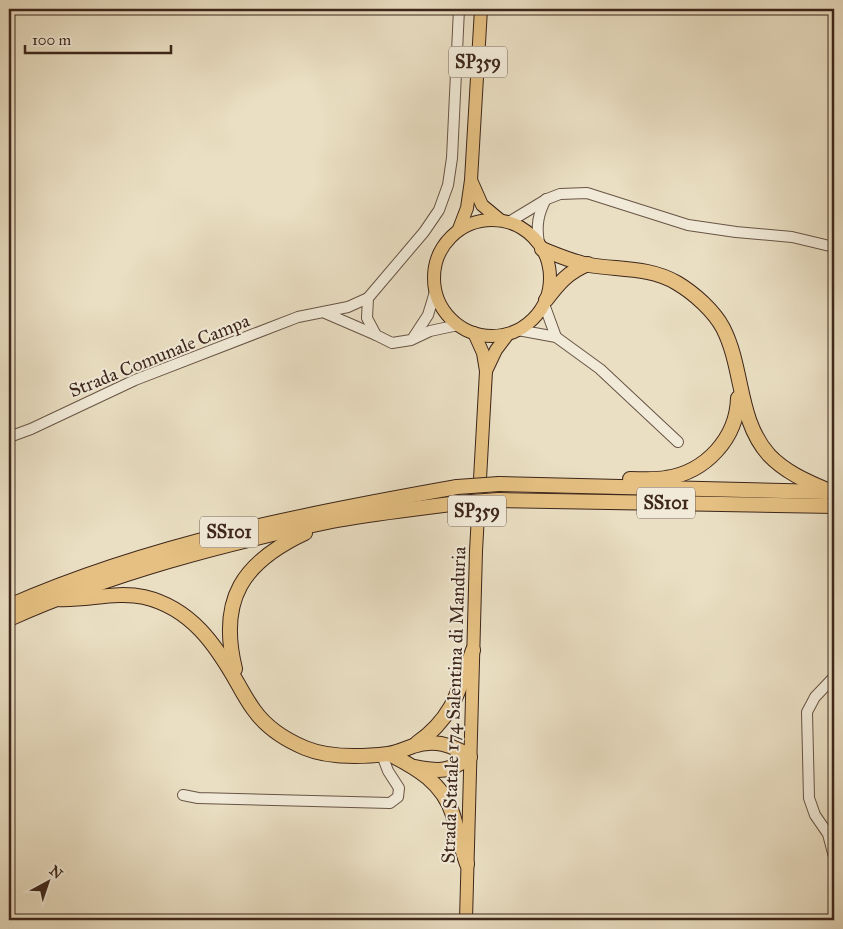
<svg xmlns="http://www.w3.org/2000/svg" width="843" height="929" viewBox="0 0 843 929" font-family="'IM FELL Great Primer',serif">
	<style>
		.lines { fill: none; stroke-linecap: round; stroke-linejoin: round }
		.minor-casing { stroke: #685445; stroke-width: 12 }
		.major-casing { stroke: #3d261b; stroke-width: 14 }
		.highway-casing { stroke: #3d261b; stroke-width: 16 }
		.minor { stroke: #f1ead8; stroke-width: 10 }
		.major { stroke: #e5c082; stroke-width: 12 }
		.highway { stroke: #e5c082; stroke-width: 14 }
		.highway-bridge-casing { stroke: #3d261b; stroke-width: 16; stroke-linecap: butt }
		.highway-bridge { stroke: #e5c082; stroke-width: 14 }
		.labels { text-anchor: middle; stroke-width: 4; stroke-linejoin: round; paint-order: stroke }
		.shield { fill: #f1ead8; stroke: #736154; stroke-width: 1 }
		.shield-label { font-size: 18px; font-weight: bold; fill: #3d261b }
		.street-label { font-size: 19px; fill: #3d261b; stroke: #f1ead8 }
	</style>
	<rect width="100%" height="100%" fill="#eadfc3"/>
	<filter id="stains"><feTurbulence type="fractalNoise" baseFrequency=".004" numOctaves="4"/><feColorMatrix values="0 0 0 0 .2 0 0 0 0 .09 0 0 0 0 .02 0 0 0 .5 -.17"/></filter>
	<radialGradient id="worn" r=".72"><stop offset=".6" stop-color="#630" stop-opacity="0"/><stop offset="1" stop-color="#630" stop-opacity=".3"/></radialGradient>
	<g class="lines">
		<!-- minor casing -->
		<g class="minor-casing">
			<g id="minor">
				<polyline points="509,222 547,199 560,194 587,193 688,225 736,232 792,237 834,247"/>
				<path d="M539 243C536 226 538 214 546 199"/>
				<polyline points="544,304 556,337"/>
				<polyline points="325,313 376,335"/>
				<polyline points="458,325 430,331 411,340 392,343 376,335 367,318 368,298 424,232 439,210 448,185 452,158 459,9"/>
				<polyline points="518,330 556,337 600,369 678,442"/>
				<polyline points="413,338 428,315 435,292"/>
				<polyline points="9,437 31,429 135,380 298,317 348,307 368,298"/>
				<polyline points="834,677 815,697 807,712 809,798 815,815 828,834 834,857"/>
				<polyline points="183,795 198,798 390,803 398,797 399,788 388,771 382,755"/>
			</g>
		</g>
		<!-- major casing -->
		<g class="major-casing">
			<g id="major">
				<polyline points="471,180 482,205 500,220"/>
				<circle cx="492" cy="278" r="58"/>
				<polyline points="459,229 467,208 471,180 481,9"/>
				<polyline points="486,371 496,350 508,334"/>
				<polyline points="466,920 476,551 486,371 483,353 474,333"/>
			</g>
		</g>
		<!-- highway casing -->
		<g class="highway-casing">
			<g id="highway">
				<path d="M542 249C557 255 573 262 589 265 619 270 650 267 677 283 694 293 714 311 723 328 744 369 737 419 769 455 787 474 811 483 834 493"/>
				<path d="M546 300C559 283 568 272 588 264"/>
				<path d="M630 479C642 479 655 480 666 478 706 472 737 438 738 398"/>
				<polyline points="499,484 826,492"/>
				<polyline points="498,500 834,506"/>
				<path d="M57 599C86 601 115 591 144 597 191 608 216 645 238 684 243 693 248 702 254 710 266 727 286 740 305 748 329 758 362 757 388 754 396 753 405 749 413 746 434 739 452 744 470 757 449 772 440 772 415 767"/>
				<path d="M9 606C152 543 305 514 457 487"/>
				<path d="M9 619C112 573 222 544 332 521 373 513 416 509 457 503"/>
				<path d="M235 669C218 599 243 562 305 533"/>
				<path d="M417 743C453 718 459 690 473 650"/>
				<path d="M389 754C417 768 443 783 453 815 458 831 461 848 467 864"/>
			</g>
		</g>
		<!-- minor -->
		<use href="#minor" class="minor"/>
		<!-- major -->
		<use href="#major" class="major"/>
		<!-- highway -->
		<use href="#highway" class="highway"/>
		<!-- highway-bridge casing -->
		<g class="highway-bridge-casing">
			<g id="highway-bridge">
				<polyline points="457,487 499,484"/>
				<polyline points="457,503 498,500"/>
			</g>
		</g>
		<!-- highway-bridge -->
		<use href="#highway-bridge" class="highway-bridge"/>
	</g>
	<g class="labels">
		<!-- shield labels -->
		<g class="shield">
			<rect x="449" y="46.5" width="58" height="31" rx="4"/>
			<rect x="637" y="487.5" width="58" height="31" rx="4"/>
			<rect x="448" y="495.5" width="58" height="31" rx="4"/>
			<rect x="200" y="516.5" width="58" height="31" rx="4"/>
		</g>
		<g class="shield-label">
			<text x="478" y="68">SP359</text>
			<text x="666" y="509">SS101</text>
			<text x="477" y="517">SP359</text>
			<text x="229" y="538">SS101</text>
		</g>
		<!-- street labels -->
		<g class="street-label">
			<text transform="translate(159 355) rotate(-22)" y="7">Strada Comunale Campa</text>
			<text transform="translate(453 705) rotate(-88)" y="7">Strada Statale 174 Salentina di Manduria</text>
		</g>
	</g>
	<!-- margin -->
	<rect width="843" height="929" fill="none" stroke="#eadfc3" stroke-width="30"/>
	<rect x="10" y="10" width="823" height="909" fill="none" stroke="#3d261b" stroke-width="2.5"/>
	<rect x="15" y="15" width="813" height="899" fill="none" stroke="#3d261b"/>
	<!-- north arrow -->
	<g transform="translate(48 882) rotate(40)" stroke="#f1ead8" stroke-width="4" paint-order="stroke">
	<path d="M0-4L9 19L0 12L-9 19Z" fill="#3d261b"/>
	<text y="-8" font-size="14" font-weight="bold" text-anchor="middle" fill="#3d261b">N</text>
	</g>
	<!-- scale -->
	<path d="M25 45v8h146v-8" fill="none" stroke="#3d261b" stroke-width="2.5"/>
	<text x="32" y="45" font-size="15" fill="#3d261b" stroke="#f1ead8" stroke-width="4" paint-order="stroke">100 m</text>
	<rect width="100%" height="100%" filter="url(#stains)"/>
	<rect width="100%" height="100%" fill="url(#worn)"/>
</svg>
